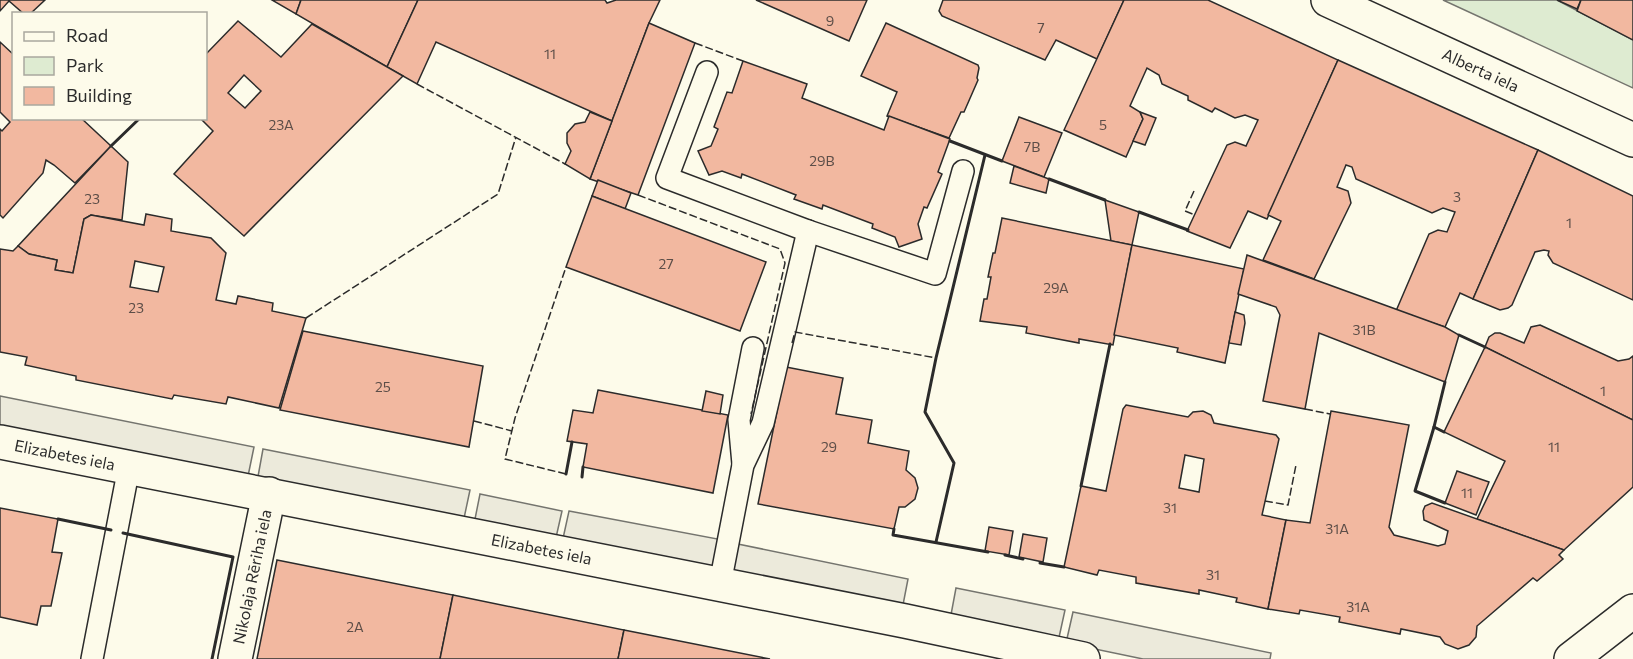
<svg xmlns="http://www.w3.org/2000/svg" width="1633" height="659" viewBox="0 0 1633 659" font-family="Commissioner,sans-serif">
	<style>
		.green { fill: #deebd1; stroke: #74746e; stroke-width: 1.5 }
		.parking { fill: #eceadb; stroke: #74746e; stroke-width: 1.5 }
		.building { fill: #f2b8a0; stroke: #2b2b2b; stroke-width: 1.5; fill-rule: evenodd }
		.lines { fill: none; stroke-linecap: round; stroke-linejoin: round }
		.service-casing { stroke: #2b2b2b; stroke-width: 24 }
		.minor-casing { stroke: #2b2b2b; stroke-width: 36 }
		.service { stroke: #fdfbea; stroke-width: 21 }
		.minor { stroke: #fdfbea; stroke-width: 33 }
		.fence { stroke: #2b2b2b; stroke-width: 1.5; stroke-dasharray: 8 3; stroke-linecap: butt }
		.wall { stroke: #2b2b2b; stroke-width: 3 }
		.labels { text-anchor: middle; stroke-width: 4.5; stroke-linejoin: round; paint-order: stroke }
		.number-label { font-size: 14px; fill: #5d4e48 }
		.street-label { font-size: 16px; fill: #2b2b2b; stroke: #fdfbea }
	</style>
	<rect width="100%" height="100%" fill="#fdfbea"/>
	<!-- green -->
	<polygon class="green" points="1443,0 1557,0 1633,40 1633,88"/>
	<!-- parking -->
	<g class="parking">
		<polygon points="0,396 254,447 247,481 0,432"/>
		<polygon points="263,449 470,490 463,523 257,482"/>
		<polygon points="480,494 562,511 555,542 474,524"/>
		<polygon points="569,511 723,540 717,572 562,543"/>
		<polygon points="733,543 908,579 902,610 726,575"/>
		<polygon points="956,588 1065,610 1058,642 950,620"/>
		<polygon points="1073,612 1271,653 1270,659 1143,659 1066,643"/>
	</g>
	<!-- building -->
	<g class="building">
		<polygon points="0,0 45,0 30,14 24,14 9,1 0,11"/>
		<polygon points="272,0 301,0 296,14"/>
		<polygon points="301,0 418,0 387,67 296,14"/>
		<polygon points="418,0 605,0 607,3 616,0 660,0 649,23 612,121 436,42 417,84 387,67"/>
		<polygon points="756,0 867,0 849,41"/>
		<polygon points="943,0 1124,0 1097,59 1056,40 1045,60 942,16 939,11"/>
		<polygon points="1124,0 1208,0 1338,60 1267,219 1248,211 1230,248 1187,231 1227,145 1235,142 1246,146 1258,120 1245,115 1235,118 1215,108 1212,112 1188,100 1188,96 1162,84 1159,75 1147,68 1130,106 1140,112 1143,119 1126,157 1064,130"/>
		<polygon points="1557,0 1581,0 1577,9"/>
		<polygon points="1581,0 1633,0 1633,40 1577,11"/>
		<path d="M238 21 281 57 312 24 403 76 244 236 174 174 213 131 200 118H206V54ZM244 75 261 91 245 108 228 93Z"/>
		<polygon points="649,23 695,43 638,195 590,179"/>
		<polygon points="886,23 978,65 979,68 977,78 978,80 964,112 961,112 949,138 887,116 897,92 861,76"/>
		<polygon points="0,42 14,55 14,118 81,118 111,146 75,183 54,165 46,160 43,173 3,218 0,215 0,129 2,131 10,122 0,112"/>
		<polygon points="1338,60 1538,150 1473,299 1460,293 1445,327 1396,311 1429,234 1438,230 1447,232 1455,212 1443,208 1432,213 1356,179 1352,167 1346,165 1337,187 1348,191 1351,203 1314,279 1263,260 1281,221 1268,215"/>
		<polygon points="743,61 807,84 802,98 884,130 889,116 950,139 938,172 942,174 927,208 924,207 918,224 922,239 899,247 895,237 872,228 873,224 823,205 822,209 794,199 796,195 742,174 741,178 722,171 709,175 698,151 711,146 718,129 714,127 727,92 732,93"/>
		<polygon points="590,112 612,121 590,179 565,164 571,151 567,143 567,133 575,124 585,122"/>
		<polygon points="1140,112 1156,118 1145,145 1133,141 1143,119"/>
		<polygon points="1019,117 1062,133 1044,177 1002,161"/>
		<polygon points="111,146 128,162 122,220 91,215 84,219 73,273 55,270 57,260 29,254 18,246"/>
		<polygon points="1538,150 1633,196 1633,300 1553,263 1548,255 1549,251 1544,250 1535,252 1512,305 1508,308 1500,310 1473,299"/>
		<polygon points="1014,166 1049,179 1046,193 1010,183"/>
		<polygon points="598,180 631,193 625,209 592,196"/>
		<polygon points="592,196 766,262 740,331 566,267"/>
		<polygon points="1105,200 1139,212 1132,245 1111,241"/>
		<path d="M146 214 172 219 171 231 211 238 226 253 216 300 236 304 238 296 273 303 272 311 306 318 279 408 228 397 226 404 174 395 172 399 76 380V376L25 365 27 357 0 352V249L13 251 18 246 29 254 57 260 55 270 73 273 84 219 91 215 144 225ZM135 261 164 267 158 292 130 287Z"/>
		<polygon points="1002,218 1132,245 1113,345 1079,339 1079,343 1026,333 1027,327 980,321 984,299 987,299 991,277 988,277 993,253 995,253"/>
		<polygon points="1132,245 1244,269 1225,363 1177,352 1178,348 1114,335"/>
		<polygon points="1247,255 1445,327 1459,335 1445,382 1319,333 1305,409 1263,401 1280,315 1276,307 1238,294"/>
		<polygon points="1235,312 1244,315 1245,323 1241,345 1229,343"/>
		<polygon points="1540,325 1618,361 1629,359 1633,356 1633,420 1485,347 1489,337 1495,333 1500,333 1524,343 1531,327"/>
		<polygon points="303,331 483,366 469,447 280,410"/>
		<polygon points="1485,347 1633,420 1633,487 1564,550 1477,519 1505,461 1444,432"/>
		<polygon points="786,367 843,378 836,414 872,420 868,443 909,451 906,470 915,478 918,488 915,499 905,507 899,507 894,529 758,504"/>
		<polygon points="598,390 728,415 713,493 583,467 587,444 567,441 573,410 593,413"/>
		<polygon points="706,391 723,395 720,414 702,411"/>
		<path d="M1126 405 1188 417 1193 412 1203 411 1211 415 1214 423 1276 435 1279 439 1262 515 1286 520 1268 609 1236 602 1237 598 1199 590V594L1136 583V577L1099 570 1097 575 1064 567 1081 486 1106 491 1123 409ZM1185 455 1204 459 1199 492 1179 488Z"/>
		<polygon points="1331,411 1409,425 1389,527 1394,535 1438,546 1445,544 1448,531 1424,520 1423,511 1425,506 1432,503 1564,550 1559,555 1563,559 1537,581 1533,578 1477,626 1476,637 1469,645 1458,649 1445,644 1440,637 1401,629 1400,634 1339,622 1340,617 1300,610 1299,614 1268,609 1286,520 1310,523"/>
		<polygon points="1457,471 1489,482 1476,515 1445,503"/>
		<polygon points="0,508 58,519 52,552 62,553 51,606 41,606 37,625 0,617"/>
		<polygon points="989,527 1013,531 1009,555 985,551"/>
		<polygon points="1023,534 1047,538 1043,562 1019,557"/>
		<polygon points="277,560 453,595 440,659 257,659"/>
		<polygon points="453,595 624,630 618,659 440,659"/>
		<polygon points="624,630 770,659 618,659"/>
	</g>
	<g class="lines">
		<!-- service casing -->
		<g class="service-casing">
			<g id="service">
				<polyline points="707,72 667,178 808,231 935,274 963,171"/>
				<polyline points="743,464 739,420 753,348"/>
				<polyline points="720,584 743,465 763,423 808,231"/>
				<polyline points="92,659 129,467"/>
			</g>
		</g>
		<!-- minor casing -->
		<g class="minor-casing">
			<g id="minor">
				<path id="s1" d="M1328 0 1633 140"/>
				<path id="s2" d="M0 442 905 621 1083 659"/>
				<path id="s3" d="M235 659 269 494"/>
				<polyline points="1571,659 1633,611"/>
			</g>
		</g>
		<!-- service -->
		<use href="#service" class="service"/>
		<!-- minor -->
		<use href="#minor" class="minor"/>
		<!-- fence -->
		<g class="fence">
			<polyline points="695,43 743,61"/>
			<polyline points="417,84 565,164"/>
			<polyline points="1194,191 1185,211 1195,215"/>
			<polyline points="638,195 780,249 785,263 751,414"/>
			<polyline points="306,318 498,194 516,137"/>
			<polyline points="792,343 795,332 936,358"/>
			<polyline points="1305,409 1330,414"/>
			<polyline points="474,421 512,431"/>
			<polyline points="566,474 505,459 515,418 566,267"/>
			<polyline points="1265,501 1288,505 1296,465"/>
		</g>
		<!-- wall -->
		<g class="wall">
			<polyline points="950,141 1002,161"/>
			<polyline points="111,146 140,118"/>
			<polyline points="1049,179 1105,200"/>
			<polyline points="1139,212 1188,230"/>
			<polyline points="1459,335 1485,347"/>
			<polyline points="1434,427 1445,382"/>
			<polyline points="1444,432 1434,427 1415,491 1445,503"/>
			<polyline points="566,474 572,442"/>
			<polyline points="582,477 583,467"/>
			<polyline points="1081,486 1110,344"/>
			<polyline points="58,519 111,530"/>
			<polyline points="894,529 893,535 988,552"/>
			<polyline points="123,533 233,557 212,659"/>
			<polyline points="936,542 954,463 925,412 936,358 985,155"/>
			<polyline points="1005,555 1023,559"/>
			<polyline points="1040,563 1064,567"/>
		</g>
	</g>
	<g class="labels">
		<!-- number labels -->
		<g class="number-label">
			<text x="830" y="26">9</text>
			<text x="1041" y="33">7</text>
			<text x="550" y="59">11</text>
			<text x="281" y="130">23A</text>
			<text x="1103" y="130">5</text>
			<text x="1032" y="152">7B</text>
			<text x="822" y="166">29B</text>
			<text x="1457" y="202">3</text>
			<text x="92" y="204">23</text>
			<text x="1569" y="228">1</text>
			<text x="666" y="269">27</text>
			<text x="1056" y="293">29A</text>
			<text x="136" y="313">23</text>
			<text x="1364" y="335">31B</text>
			<text x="383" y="392">25</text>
			<text x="1603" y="396">1</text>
			<text x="829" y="452">29</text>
			<text x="1554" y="452">11</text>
			<text x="1467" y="498">11</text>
			<text x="1170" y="513">31</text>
			<text x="1337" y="534">31A</text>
			<text x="1213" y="580">31</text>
			<text x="1358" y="612">31A</text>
			<text x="355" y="632">2A</text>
		</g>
		<!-- street labels -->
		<g class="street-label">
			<text dy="6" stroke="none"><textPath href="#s1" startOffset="168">Alberta iela</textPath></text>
			<text dy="6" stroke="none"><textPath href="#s2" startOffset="66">Elizabetes iela</textPath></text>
			<text dy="6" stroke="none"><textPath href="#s2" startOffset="552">Elizabetes iela</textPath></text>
			<text dy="6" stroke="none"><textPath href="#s3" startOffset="84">Nikolaja Rēriha iela</textPath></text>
		</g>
	</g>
	<!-- legend -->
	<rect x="12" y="12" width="195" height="108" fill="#fdfbea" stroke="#a9a89e" stroke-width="1.5"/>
	<rect x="24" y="32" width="30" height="9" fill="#fdfbea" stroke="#a9a89e" stroke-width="1.5"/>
	<text x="66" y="42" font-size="18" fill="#2b2b2b">Road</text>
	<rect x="24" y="57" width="30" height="18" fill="#deebd1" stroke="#a9a89e" stroke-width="1.5"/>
	<text x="66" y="72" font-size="18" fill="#2b2b2b">Park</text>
	<rect x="24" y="87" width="30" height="18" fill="#f2b8a0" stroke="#a9a89e" stroke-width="1.5"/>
	<text x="66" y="102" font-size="18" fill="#2b2b2b">Building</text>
</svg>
